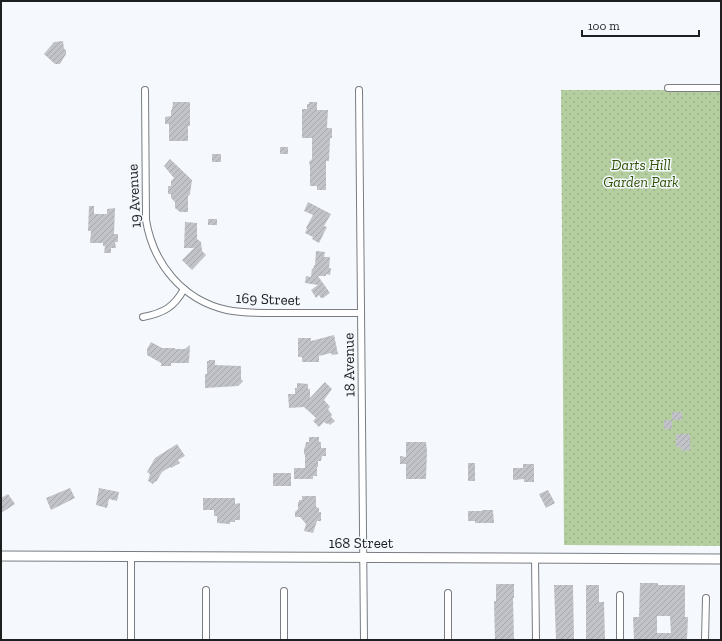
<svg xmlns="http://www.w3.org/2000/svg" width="722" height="641" viewBox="0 0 722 641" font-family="'Zilla Slab',serif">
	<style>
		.park { fill: url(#park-dots) }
		.building { fill: url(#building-hatch); fill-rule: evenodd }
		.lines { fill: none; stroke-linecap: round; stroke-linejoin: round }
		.street-casing { stroke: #797d83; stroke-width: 8 }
		.secondary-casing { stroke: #797d83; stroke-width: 11 }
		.street { stroke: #fff; stroke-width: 6 }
		.secondary { stroke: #fff; stroke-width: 9 }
		.labels { text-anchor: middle; stroke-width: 3; stroke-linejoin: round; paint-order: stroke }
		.park-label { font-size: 15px; font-style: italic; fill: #305303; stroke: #f5f9fe }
		.street-label { font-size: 15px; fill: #1d1f21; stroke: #f5f9fe }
	</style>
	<defs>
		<pattern id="park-dots" width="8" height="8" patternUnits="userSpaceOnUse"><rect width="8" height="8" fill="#b4cea0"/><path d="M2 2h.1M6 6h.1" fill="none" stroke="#9ab08a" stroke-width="1.8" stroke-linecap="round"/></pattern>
		<pattern id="building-hatch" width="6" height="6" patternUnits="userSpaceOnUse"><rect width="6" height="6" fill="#c2c2c9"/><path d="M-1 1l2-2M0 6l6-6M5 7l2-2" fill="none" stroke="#a6a6ac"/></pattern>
	</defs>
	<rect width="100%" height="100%" fill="#f5f9fe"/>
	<!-- park -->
	<polygon class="park" points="561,90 721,90 721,546 564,545"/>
	<!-- building -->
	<g class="building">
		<polygon points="63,41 64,49 66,50 66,54 60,64 55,64 44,54 54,42"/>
		<polygon points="173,102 190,102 190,126 188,126 188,141 169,141 169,124 165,124 165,117 171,116 171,110 172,110"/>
		<polygon points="309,102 317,102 317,110 328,110 327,128 332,128 332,138 330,138 329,161 326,161 326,190 317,190 317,186 310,186 310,166 309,162 312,159 312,138 302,138 302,109 307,109 307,104 309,104"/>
		<rect x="280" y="147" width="8" height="7"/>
		<rect x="212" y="154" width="9" height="8"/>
		<polygon points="170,159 192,180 190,194 188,196 188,212 180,212 175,208 175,202 171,198 171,194 168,194 168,186 171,186 171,181 174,178 164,166"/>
		<polygon points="308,202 331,214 324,226 327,227 319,243 312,239 313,237 305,233 307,229 306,228 313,215 304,211"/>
		<polygon points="89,206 94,206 94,214 107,214 107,209 115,208 114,234 118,234 118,242 115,242 116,248 111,248 111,253 104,253 105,246 103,246 103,243 90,243 91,231 88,231"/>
		<rect x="208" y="219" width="9" height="6"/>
		<polygon points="185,222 197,223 197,239 201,242 202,251 206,255 192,270 182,260 194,248 184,248"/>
		<polygon points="316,251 325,252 324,257 330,257 329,268 331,268 330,275 326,274 326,276 318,276 330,293 323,298 321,298 319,295 316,298 311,290 318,285 305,283 306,276 311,277 312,268 313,270 314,265 315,265"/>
		<polygon points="334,335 338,354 332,355 331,353 319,356 319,362 302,362 302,357 298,357 298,338 311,338 311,341"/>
		<polygon points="151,342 162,348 175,348 175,349 185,349 190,345 189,363 171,363 171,366 161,366 161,363 147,355 147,349"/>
		<polygon points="209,360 215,360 215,365 241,366 241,379 243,381 238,386 205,388 205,374 207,374 207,361 209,361"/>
		<polygon points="325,382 332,389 324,400 330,407 328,409 332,415 331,417 335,421 330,425 328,423 327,424 324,422 319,427 313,421 316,418 304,407 289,408 288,394 295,394 295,388 297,388 297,383 308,384 308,389 310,389 310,398"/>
		<rect x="672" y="412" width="10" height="8"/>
		<rect x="664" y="420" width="8" height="9"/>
		<polygon points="676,434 690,434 690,450 681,451 681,447 676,447"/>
		<polygon points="309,437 319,437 319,442 321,442 321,448 326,448 326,456 322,456 321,461 318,461 318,467 317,467 317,476 313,476 313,479 294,479 294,468 305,468 305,455 304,454 304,449 305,447 306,442 309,442"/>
		<polygon points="406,442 426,442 427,451 426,479 406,479 406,464 400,464 400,456 406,457"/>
		<polygon points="177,444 185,456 178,460 180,463 171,468 170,467 162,472 156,482 155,481 153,484 148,481 150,474 147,472 155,458"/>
		<rect x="468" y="463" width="7" height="18"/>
		<polygon points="523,464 534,464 534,482 524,482 524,479 513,480 513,468 523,468"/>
		<rect x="273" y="473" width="18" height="13"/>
		<polygon points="70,488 75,498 51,510 46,498"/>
		<polygon points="99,488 119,492 117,501 109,499 107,508 96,505"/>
		<polygon points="548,490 555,503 546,508 539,494"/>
		<polygon points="8,494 15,504 1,513 1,498"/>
		<polygon points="302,496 316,496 316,507 319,508 319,512 321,512 321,521 317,521 313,533 304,531 306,524 300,517 295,517 295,512 298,509 298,502 299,502 299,500 302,500"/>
		<polygon points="203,498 235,498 235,504 240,503 240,520 235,520 235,522 230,522 230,524 217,523 217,516 214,516 214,510 203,510"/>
		<polygon points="482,510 493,510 494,523 475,523 475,521 468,521 468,511 482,511"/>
		<path d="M640 583H658V585H685V617H688L687 640H634L633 617H639ZM657 616H670L671 633H657Z"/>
		<polygon points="496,584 514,584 514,598 513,598 514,640 495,640 494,601 496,601"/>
		<polygon points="554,585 573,585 574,640 556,640"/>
		<polygon points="586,585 599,585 599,602 604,602 605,640 586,640"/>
	</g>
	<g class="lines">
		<!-- street casing -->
		<g class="street-casing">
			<g id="street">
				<polyline points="668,88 721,88"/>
				<path d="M145 90 146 220C153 263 182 300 227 310 246 314 267 313 288 313 312 313 337 313 361 313"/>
				<polyline points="359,90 364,640"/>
				<path d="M143 317C164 313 174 307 184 289"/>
				<polyline points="131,557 131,640"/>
				<polyline points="535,558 536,640"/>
				<polyline points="206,590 206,640"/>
				<polyline points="284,591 284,640"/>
				<polyline points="448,593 448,640"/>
				<polyline points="620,595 620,640"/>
				<polyline points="705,640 706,598"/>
			</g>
		</g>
		<!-- secondary casing -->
		<g class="secondary-casing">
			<polyline id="secondary" points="1,556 721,559"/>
		</g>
		<!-- street -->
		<use href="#street" class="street"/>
		<!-- secondary -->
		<use href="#secondary" class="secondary"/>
	</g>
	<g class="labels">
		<!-- park labels -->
		<g class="park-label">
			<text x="641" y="170">Darts Hill<tspan x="641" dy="17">Garden Park</tspan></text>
		</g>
		<!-- street labels -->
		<g class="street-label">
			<text transform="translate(134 196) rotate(-93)" y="5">19 Avenue</text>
			<text transform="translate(268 299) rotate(2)" y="5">169 Street</text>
			<text transform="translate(349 365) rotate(-91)" y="5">18 Avenue</text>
			<text x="361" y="548">168 Street</text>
		</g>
	</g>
	<!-- border -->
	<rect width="722" height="641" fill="none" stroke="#1d1f21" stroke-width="4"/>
	<!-- scale -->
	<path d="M582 30v6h117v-6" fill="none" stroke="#1d1f21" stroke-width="2"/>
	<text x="588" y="30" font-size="12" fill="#1d1f21" stroke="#f5f9fe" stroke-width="3" paint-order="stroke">100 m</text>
</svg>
